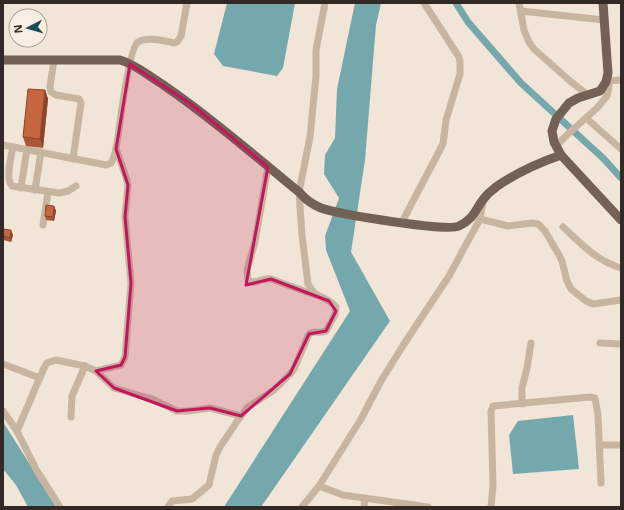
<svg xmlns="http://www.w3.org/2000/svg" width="624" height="510" viewBox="0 0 624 510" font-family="'Noto Sans',sans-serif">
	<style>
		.water { fill: #75a8ac }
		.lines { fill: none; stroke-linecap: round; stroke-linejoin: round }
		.canal { stroke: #75a8ac; stroke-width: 7 }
		.minor { stroke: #c7b5a2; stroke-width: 7 }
		.major { stroke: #746155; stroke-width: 9 }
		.wall { fill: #a95836 }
		.shaded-wall { fill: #8a472c }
		.building { fill: #c5663f; stroke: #8a472c }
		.marked { fill: #c2185b; fill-opacity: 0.2; stroke: #c2185b; stroke-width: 3; stroke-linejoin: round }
	</style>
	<rect width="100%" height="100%" fill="#f0e5d6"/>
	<!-- water -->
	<g class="water">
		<polygon points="227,3 295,3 283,68 277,76 223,66 214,54"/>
		<polygon points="355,3 381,3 376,25 365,160 351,252 390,321 261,507 224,507 350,311 326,250 325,236 339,198 324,174 325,155 335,138 337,89"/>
		<polygon points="573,415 579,469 513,474 509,435 518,421"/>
		<polygon points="3,422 57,507 28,507 16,485 3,469"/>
	</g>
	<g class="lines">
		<!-- canal -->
		<polyline class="canal" points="456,3 468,22 521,83 604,159 621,178"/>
		<!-- minor -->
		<g class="minor">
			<polyline points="519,3 524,30 529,42 534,49 570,81 588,95"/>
			<polyline points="521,11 604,20"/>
			<polyline points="54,60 50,87 51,92 56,95 79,99 81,103 73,159"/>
			<polyline points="608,81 621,80"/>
			<polyline points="586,118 621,149"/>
			<path d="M3 145 106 165 111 163C116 156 116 145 118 137 120 122 129 48 138 42 147 36 165 41 174 43L177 42 181 36 187 3"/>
			<polyline points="556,146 569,133 597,108 607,96 609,86 608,76"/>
			<path d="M13 147C11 157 5 179 12 186L59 193 68 191 76 186"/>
			<path d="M268 167 255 242 247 270 248 280C254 286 262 277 271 279L315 295"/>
			<polyline points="21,188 27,149"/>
			<polyline points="35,190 41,152"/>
			<polyline points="480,219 508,226 532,223 538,224 545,231 559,255 562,261 567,281 571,289 586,301 593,304 621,300"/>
			<polyline points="402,222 443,144 446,120 460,74 460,62 459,57 424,3"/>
			<polyline points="43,225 48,192"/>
			<path d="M563 227C582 244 595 260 621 268"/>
			<polyline points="600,343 621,344"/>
			<polyline points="3,364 40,378"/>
			<polyline points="96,371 121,365 125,357 131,283 125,217 128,185 126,177 116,149"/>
			<polyline points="522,404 522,388 527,368 531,343"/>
			<polyline points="3,411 17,431 37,471 60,507"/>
			<polyline points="71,417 72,396 85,366"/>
			<polyline points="17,431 44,368 47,363 56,360 85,366 96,371 114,388 152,399 177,411 188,411 210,408 241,416"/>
			<polyline points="599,445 621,445"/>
			<polyline points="319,486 343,495 428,507"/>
			<path d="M168 507 172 501 192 499 209 485 216 455 220 447 238 420 248 407 274 390 290 374 294 369 309 334C315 330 320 334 326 331L335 315 336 307C327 296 315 299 308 284L302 235 299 192 310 137 316 76V50L325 3"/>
			<polyline points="302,507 319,486 361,419 381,381 404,344 449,276 480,219 483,202"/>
			<polyline points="364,507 365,498"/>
			<polyline points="491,507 493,486 491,411 493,406 590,397 595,398 598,415 601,483"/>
		</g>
		<!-- major -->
		<g class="major">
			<polyline points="603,3 608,73 606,82 600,91 578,98 569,103 556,119 552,131 554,142 561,155 621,220"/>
			<path d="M3 60H120C135 64 149 76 162 84 210 117 254 155 299 192 305 199 311 204 321 208 338 214 446 232 459 226 476 218 476 206 487 195 489 192 493 190 496 187 516 173 538 163 561 155"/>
		</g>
	</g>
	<!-- wall -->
	<g class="wall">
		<polygon points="45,90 48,99 43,148 26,146 23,137"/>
		<polygon points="54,206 56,211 54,221 46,220 45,216"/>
		<polygon points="3,229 13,235 11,242 3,240"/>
	</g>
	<!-- shaded-wall -->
	<g class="shaded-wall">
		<polygon points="45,90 48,99 43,148 40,139"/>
		<polygon points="54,206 56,211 54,221 53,217"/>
		<polygon points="11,230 13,235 11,242 10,238"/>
	</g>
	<!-- building -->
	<g class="building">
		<polygon points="28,89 45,90 40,139 23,137"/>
		<polygon points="46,205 54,206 53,217 45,216"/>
		<polygon points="3,229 11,230 10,238 3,236"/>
	</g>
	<!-- marked area -->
	<path class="marked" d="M130 64 191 104 268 167 246 285 271 279 329 301 336 311 326 331 309 334 290 374 241 416 210 408 177 411 114 388 96 371 121 365 125 357 131 283 125 217 128 185 116 149Z"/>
	<!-- border -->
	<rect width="624" height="510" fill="none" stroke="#322925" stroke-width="8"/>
	<!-- north arrow -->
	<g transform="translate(28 28) rotate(264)"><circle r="19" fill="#f8efe2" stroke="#a9a096"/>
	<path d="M0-3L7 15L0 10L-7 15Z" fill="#1b4c53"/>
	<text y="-6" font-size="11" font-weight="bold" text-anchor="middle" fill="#322925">N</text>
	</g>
</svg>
